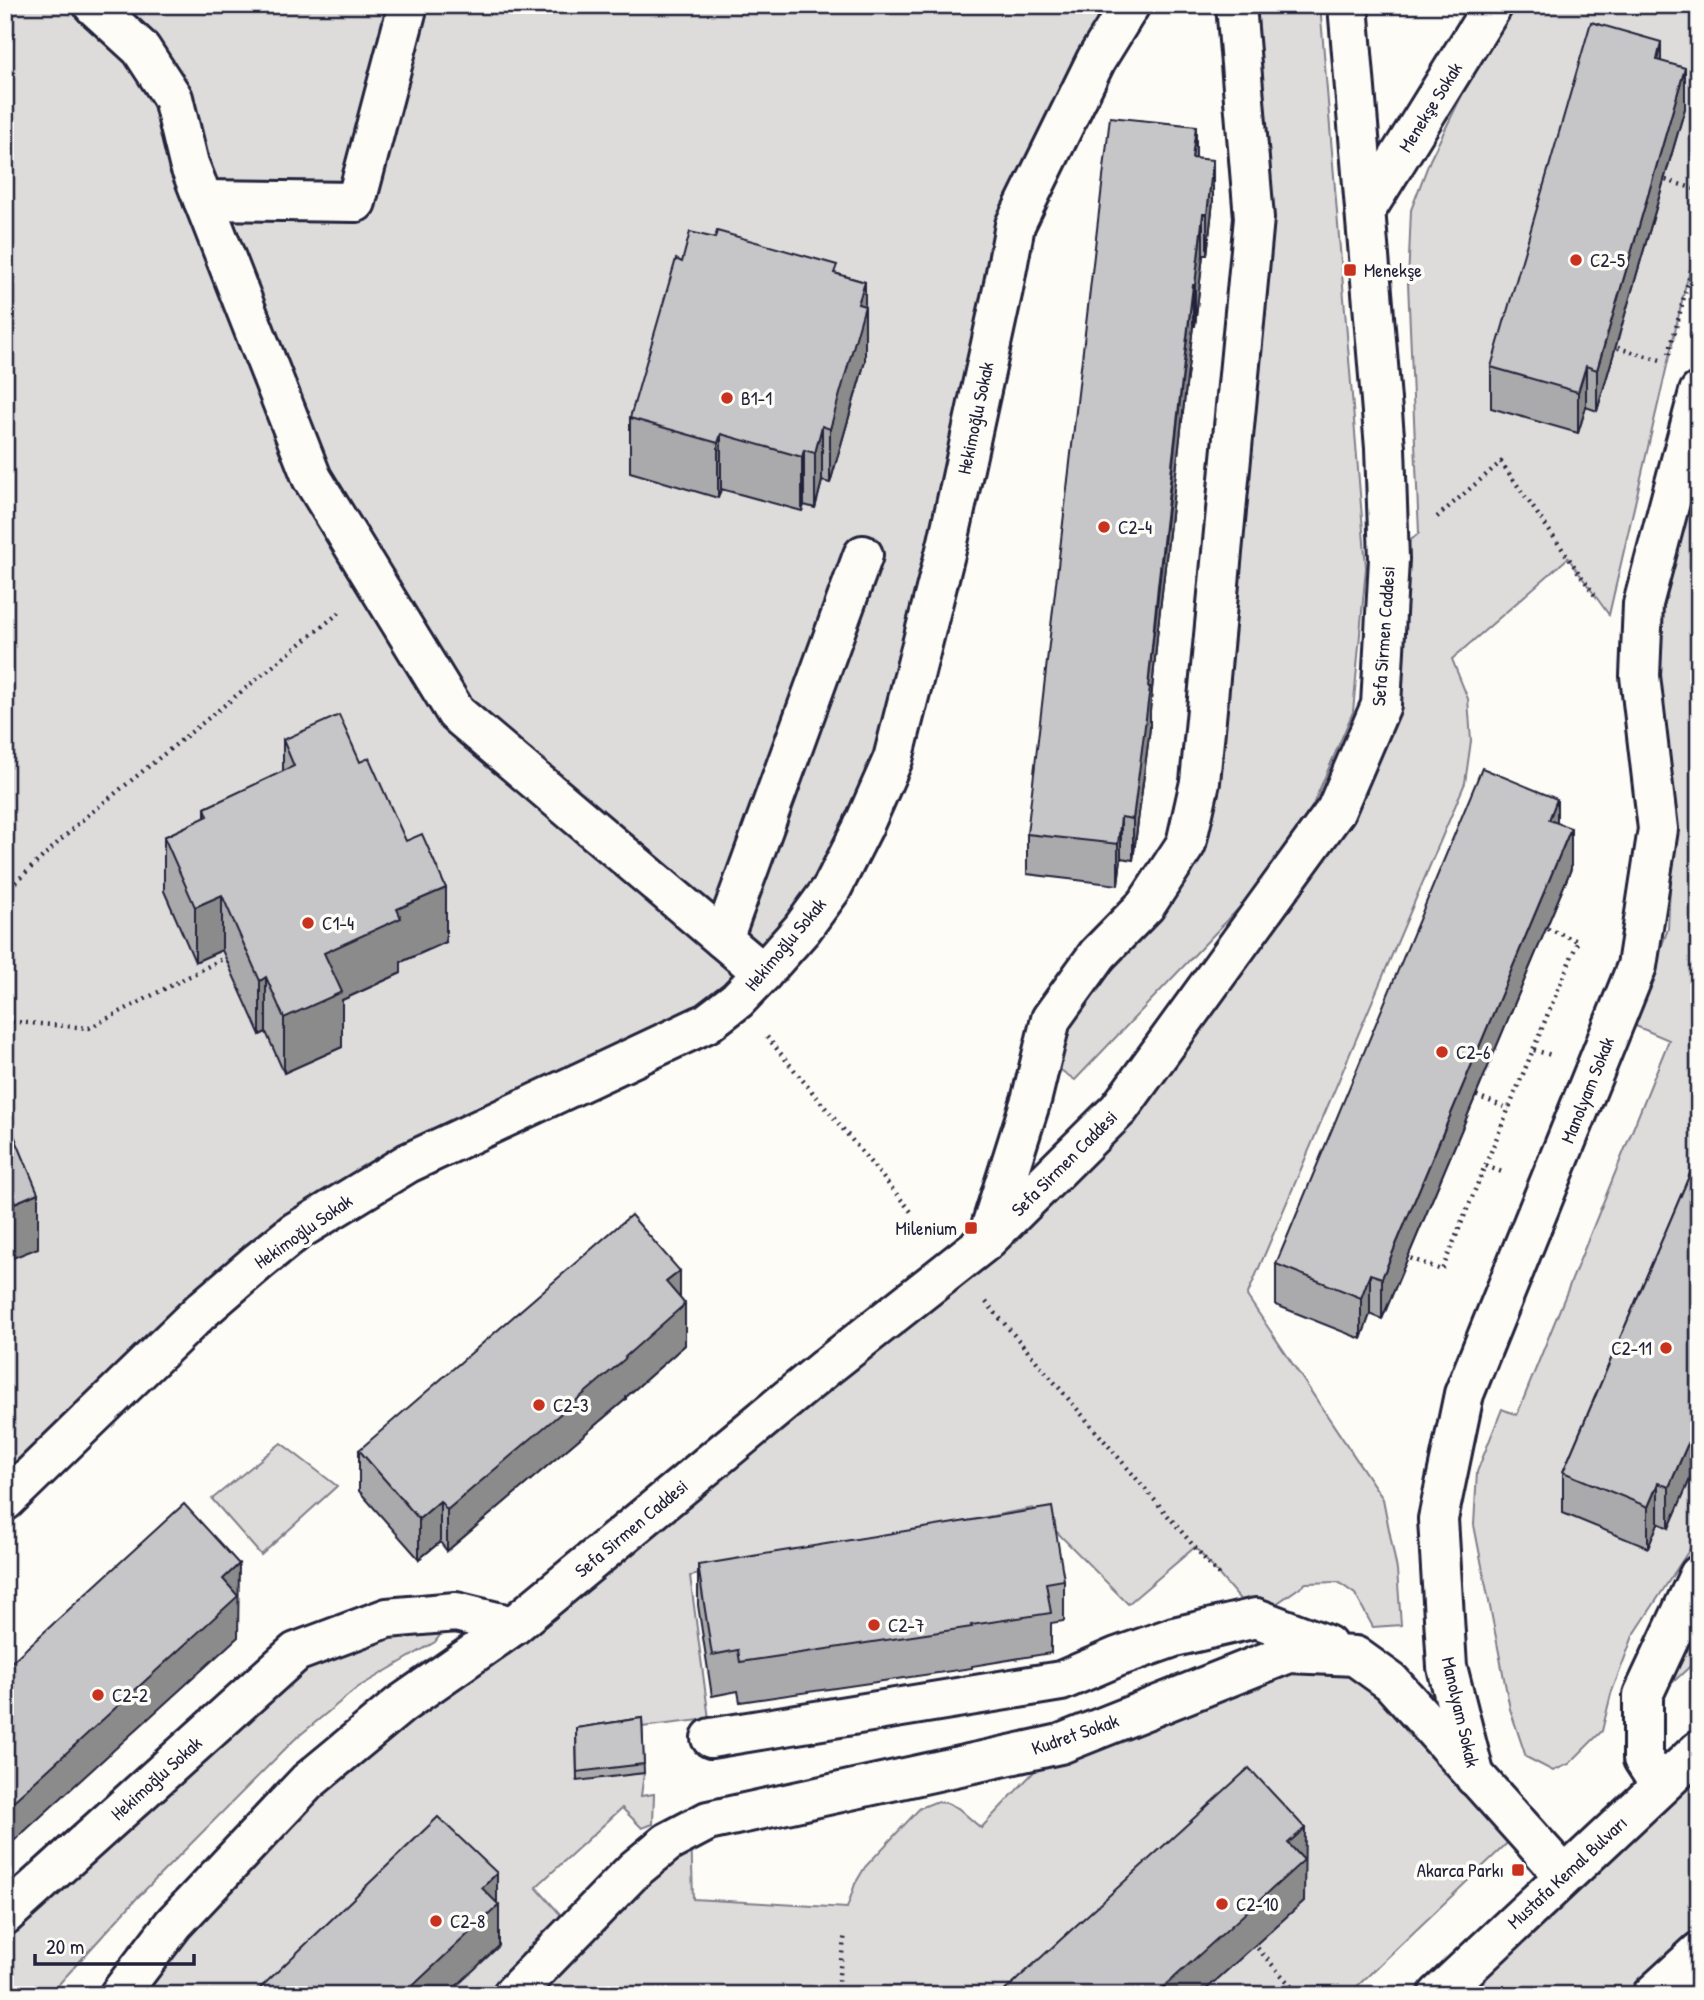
<svg xmlns="http://www.w3.org/2000/svg" width="1704" height="2000" viewBox="0 0 1704 2000" font-family="'Patrick Hand',sans-serif">
	<style>
		.green { fill: #dddcdb; stroke: #807f8b; stroke-width: 2 }
		.lines { fill: none; stroke-linecap: round; stroke-linejoin: round }
		.minor-casing { stroke: #22223b; stroke-width: 44 }
		.path { stroke: #22223b; stroke-width: 4.5; stroke-dasharray: 2 5; stroke-linecap: butt }
		.minor { stroke: #fdfcf7; stroke-width: 38 }
		.wall { fill: #aaaaac; stroke: #22223b; stroke-width: 2 }
		.shaded-wall { fill: #8b8b8c; stroke: #22223b; stroke-width: 2 }
		.building { fill: #c6c6c8; stroke: #22223b; stroke-width: 2 }
		.poi-dot { fill: #c8321e; stroke: #fdfcf7; stroke-width: 2.5 }
		.labels { text-anchor: middle; stroke-width: 7; stroke-linejoin: round; paint-order: stroke }
		.street-label { font-size: 19px; fill: #22223b; stroke: #fdfcf7 }
		.poi-label { font-size: 19px; fill: #22223b; stroke: #fdfcf7; text-anchor: start }
	</style>
	<rect width="100%" height="100%" fill="#fdfcf7"/>
	<filter id="ink" filterUnits="userSpaceOnUse"><feTurbulence type="fractalNoise" baseFrequency=".0143" numOctaves="2"/><feDisplacementMap in="SourceGraphic" scale="14" xChannelSelector="R" yChannelSelector="G"/><feConvolveMatrix kernelMatrix="1 2 1 2 8 2 1 2 1" color-interpolation-filters="sRGB"/></filter>
	<g filter="url(#ink)">
		<!-- green -->
		<g class="green">
			<polygon points="5,5 1130,5 1015,225 893,759 763,973 383,1178 5,1502"/>
			<polygon points="1236,5 1320,5 1366,567 1353,712 1312,807 1241,906 1075,1080 1042,1057 1186,844 1254,218"/>
			<polygon points="1511,5 1699,5 1699,240 1685,288 1609,615 1568,558 1452,659 1468,699 1471,741 1465,783 1247,1296 1383,1499 1397,1570 1401,1625 1373,1627 1355,1594 1338,1582 1306,1583 1256,1618 1195,1547 1128,1604 1033,1508 690,1576 709,1719 642,1727 577,1780 644,1773 641,1796 654,1794 653,1824 642,1828 622,1808 536,1887 575,1931 691,1829 693,1899 847,1908 855,1884 865,1867 920,1808 935,1802 947,1803 958,1808 981,1828 1060,1744 1289,1653 1355,1656 1521,1830 1348,1995 120,1995 307,1782 1028,1200 1336,810 1381,705 1389,559 1419,533 1408,283 1411,210 1430,160 1494,30"/>
			<polygon points="1699,456 1699,1152 1689,1175 1699,1180 1648,1548 1658,1523 1669,1527 1699,1459 1699,1535 1633,1636 1611,1694 1602,1731 1569,1764 1553,1771 1526,1757 1510,1709 1474,1525 1477,1472 1502,1409 1517,1415 1669,1040 1617,1018 1654,966 1668,929 1673,825 1655,679 1659,606"/>
			<polygon points="281,1443 337,1486 261,1555 212,1499"/>
			<polygon points="459,1609 435,1642 357,1688 294,1740 136,1899 49,1995 5,1995 5,1915 296,1652"/>
			<polygon points="1699,1623 1699,1658 1672,1683 1675,1664"/>
			<polygon points="1699,1749 1699,1995 1438,1995"/>
		</g>
		<g class="lines">
			<!-- minor casing -->
			<g class="minor-casing">
				<g id="minor">
					<polyline points="93,5 141,49 173,98 189,164 312,478 456,713 763,973"/>
					<polyline points="203,200 356,202 408,5"/>
					<polyline points="1366,210 1493,5"/>
					<polyline points="723,939 863,555"/>
					<polyline points="988,1236 1032,1097 1051,1019 1098,954 1146,905 1186,844 1200,782 1254,218 1236,5"/>
					<polyline points="5,1501 201,1311 259,1261 295,1232 408,1163 707,1023 737,1000 763,973 802,929 832,888 863,827 893,759 948,542 1003,289 1015,225 1096,60 1130,5"/>
					<polyline points="711,1738 1061,1681 1117,1657 1174,1637 1256,1618 1327,1645"/>
					<polyline points="1475,1777 1447,1667 1438,1519 1464,1394 1637,966 1658,829 1640,676 1643,604 1699,392"/>
					<polyline points="1660,1785 1643,1759 1643,1695 1699,1575"/>
					<polyline points="5,1915 296,1652 387,1618 456,1612 513,1626"/>
					<polyline points="119,1995 174,1923 307,1782 400,1705 513,1626 825,1368 986,1241 1119,1109 1336,810 1381,705 1389,559 1385,448 1348,5"/>
					<polyline points="512,1995 634,1870 668,1842 708,1821 1060,1744 1289,1653 1355,1656 1391,1682 1564,1875"/>
					<polyline points="1438,1995 1699,1750"/>
					<polyline points="1652,1995 1699,1952"/>
				</g>
			</g>
			<!-- path -->
			<g class="path">
				<polyline points="1659,178 1699,190"/>
				<polyline points="1611,346 1664,361"/>
				<polyline points="1669,354 1699,240"/>
				<polyline points="1437,517 1501,462 1596,597"/>
				<polyline points="5,892 81,821 340,612"/>
				<polyline points="5,1021 89,1028 230,955"/>
				<polyline points="767,1037 913,1214"/>
				<polyline points="1534,1050 1551,1055"/>
				<polyline points="1470,1093 1509,1109"/>
				<polyline points="1486,1166 1505,1173"/>
				<polyline points="1404,1256 1442,1270 1578,941 1543,927"/>
				<polyline points="986,1302 1221,1578"/>
				<polyline points="1253,1943 1299,1995"/>
				<polyline points="836,1995 845,1933"/>
			</g>
			<!-- minor -->
			<use href="#minor" class="minor"/>
		</g>
		<!-- wall -->
		<g class="wall">
			<polygon points="1661,61 1685,108 1597,411 1586,407 1578,433 1491,408 1491,367"/>
			<polygon points="1196,159 1213,201 1207,255 1203,255 1195,326 1193,326 1158,627 1150,711 1150,728 1133,860 1121,858 1118,885 1027,874 1027,834"/>
			<polygon points="715,238 865,282 865,361 830,483 822,481 815,508 804,505 802,511 721,489 718,498 630,472 630,418 682,262"/>
			<polygon points="283,740 446,942 401,962 401,973 342,1000 342,1047 284,1073 266,1032 260,1035 222,950 195,962 164,891 164,837 205,818 205,808 283,772"/>
			<polygon points="1557,823 1571,869 1382,1319 1370,1314 1361,1339 1276,1305 1276,1264"/>
			<polygon points="1699,1153 1669,1528 1658,1523 1648,1548 1563,1513 1563,1472"/>
			<polygon points="680,1298 685,1345 626,1397 626,1399 447,1551 440,1542 419,1559 359,1491 359,1450"/>
			<polygon points="698,1565 1064,1580 1064,1621 1051,1623 1051,1653 972,1666 972,1668 740,1702 738,1691 712,1696 698,1605"/>
			<polygon points="642,1718 644,1773 577,1781 576,1728"/>
		</g>
		<!-- shaded-wall -->
		<g class="shaded-wall">
			<polygon points="1661,42 1661,83 1657,60"/>
			<polygon points="1685,68 1685,108 1597,411 1597,370"/>
			<polygon points="1196,126 1196,167 1192,158"/>
			<polygon points="1213,160 1213,201 1207,255 1207,214"/>
			<polygon points="1203,214 1203,255 1195,326 1195,285"/>
			<polygon points="865,282 865,361 830,483 830,429 858,304"/>
			<polygon points="1193,285 1193,326 1158,627 1150,711 1150,728 1133,860 1133,819"/>
			<polygon points="1586,366 1586,407 1578,433 1578,392"/>
			<polygon points="822,426 822,481 815,508 815,453"/>
			<polygon points="721,434 721,489 718,498 718,443"/>
			<polygon points="804,450 804,505 802,511 802,457"/>
			<polygon points="1557,799 1557,840 1549,820"/>
			<polygon points="1121,817 1121,858 1118,885 1118,844"/>
			<polygon points="1571,828 1571,869 1382,1319 1382,1278"/>
			<polygon points="446,888 446,942 401,962 401,973 342,1000 342,1047 284,1073 284,1018 324,953 397,909"/>
			<polygon points="222,895 222,950 195,962 195,907"/>
			<polygon points="266,977 266,1032 260,1035 260,981"/>
			<polygon points="38,1193 38,1248 5,1261 5,1207"/>
			<polygon points="680,1271 680,1309 685,1304 685,1345 626,1397 626,1399 447,1551 447,1510 666,1282"/>
			<polygon points="1370,1274 1370,1314 1361,1339 1361,1298"/>
			<polygon points="1699,1418 1699,1458 1669,1528 1669,1487"/>
			<polygon points="1658,1483 1658,1523 1648,1548 1648,1507"/>
			<polygon points="440,1501 440,1542 419,1559 419,1519"/>
			<polygon points="239,1564 238,1637 5,1849 5,1809 223,1579"/>
			<polygon points="1305,1828 1304,1901 1200,1995 1155,1995 1288,1843"/>
			<polygon points="497,1873 497,1907 499,1905 499,1946 447,1995 403,1995 482,1888"/>
		</g>
		<!-- building -->
		<g class="building">
			<polygon points="1591,22 1661,42 1657,60 1685,68 1597,370 1586,366 1578,392 1491,367"/>
			<polygon points="1110,117 1196,126 1192,158 1213,160 1207,214 1203,214 1195,285 1193,285 1158,586 1148,687 1150,687 1133,819 1121,817 1118,844 1027,834"/>
			<polygon points="717,231 837,265 834,273 865,282 858,304 865,306 830,429 822,426 815,453 804,450 802,457 721,434 718,443 630,418 676,259 682,262 690,232 715,238"/>
			<polygon points="339,715 360,762 369,758 406,841 422,834 446,888 397,909 401,918 324,953 342,992 284,1018 266,977 260,981 222,895 195,907 164,837 208,816 205,808 294,766 283,740"/>
			<polygon points="1482,768 1557,799 1549,820 1571,828 1382,1278 1370,1274 1361,1298 1276,1264"/>
			<polygon points="9,1123 38,1193 5,1207 5,1124"/>
			<polygon points="1699,1153 1699,1418 1669,1487 1658,1483 1648,1507 1563,1472"/>
			<polygon points="631,1215 680,1271 666,1282 685,1304 625,1357 626,1358 447,1510 440,1501 419,1519 359,1450"/>
			<polygon points="184,1504 239,1564 223,1579 238,1596 5,1809 5,1668"/>
			<polygon points="1052,1507 1064,1580 1046,1583 1051,1613 971,1625 972,1627 740,1662 738,1650 712,1655 698,1565"/>
			<polygon points="642,1718 644,1764 577,1772 576,1728"/>
			<polygon points="1249,1768 1305,1828 1288,1843 1304,1860 1155,1995 1000,1995"/>
			<polygon points="438,1817 497,1873 482,1888 499,1905 403,1995 253,1995"/>
		</g>
	</g>
	<!-- markers -->
	<g class="poi-dot">
		<circle cx="1576" cy="260" r="7"/>
		<rect x="1343" y="263" width="14" height="14" rx="3.5"/>
		<circle cx="727" cy="398" r="7"/>
		<circle cx="1104" cy="527" r="7"/>
		<circle cx="308" cy="923" r="7"/>
		<circle cx="1442" cy="1052" r="7"/>
		<rect x="964" y="1221" width="14" height="14" rx="3.5"/>
		<circle cx="1666" cy="1348" r="7"/>
		<circle cx="539" cy="1405" r="7"/>
		<circle cx="874" cy="1625" r="7"/>
		<circle cx="98" cy="1695" r="7"/>
		<rect x="1511" y="1863" width="14" height="14" rx="3.5"/>
		<circle cx="1222" cy="1904" r="7"/>
		<circle cx="436" cy="1921" r="7"/>
	</g>
	<g class="labels">
		<!-- street labels -->
		<g class="street-label">
			<text transform="translate(1430 107) rotate(-58)" y="7">Menekşe Sokak</text>
			<text transform="translate(975 418) rotate(-78)" y="7">Hekimoğlu Sokak</text>
			<text transform="translate(1383 636) rotate(-86)" y="7">Sefa Sirmen Caddesi</text>
			<text transform="translate(785 944) rotate(-50)" y="7">Hekimoğlu Sokak</text>
			<text transform="translate(1587 1090) rotate(-68)" y="7">Manolyam Sokak</text>
			<text transform="translate(1064 1163) rotate(-45)" y="7">Sefa Sirmen Caddesi</text>
			<text transform="translate(303 1231) rotate(-35)" y="7">Hekimoğlu Sokak</text>
			<text transform="translate(631 1528) rotate(-40)" y="7">Sefa Sirmen Caddesi</text>
			<text transform="translate(1461 1712) rotate(77)" y="7">Manolyam Sokak</text>
			<text transform="translate(1075 1734) rotate(-19)" y="7">Kudret Sokak</text>
			<text transform="translate(156 1778) rotate(-42)" y="7">Hekimoğlu Sokak</text>
			<text transform="translate(1567 1872) rotate(-43)" y="7">Mustafa Kemal Bulvarı</text>
		</g>
		<!-- poi labels -->
		<g class="poi-label">
			<text x="1590" y="267">C2-5</text>
			<text x="1364" y="277">Menekşe</text>
			<text x="741" y="405">B1-1</text>
			<text x="1118" y="534">C2-4</text>
			<text x="322" y="930">C1-4</text>
			<text x="1456" y="1059">C2-6</text>
			<text x="957" y="1235" text-anchor="end">Milenium</text>
			<text x="1652" y="1355" text-anchor="end">C2-11</text>
			<text x="553" y="1412">C2-3</text>
			<text x="888" y="1632">C2-7</text>
			<text x="112" y="1702">C2-2</text>
			<text x="1504" y="1877" text-anchor="end">Akarca Parkı</text>
			<text x="1236" y="1911">C2-10</text>
			<text x="450" y="1928">C2-8</text>
		</g>
	</g>
	<!-- margin -->
	<rect width="1704" height="2000" fill="none" stroke="#fdfcf7" stroke-width="28"/>
	<rect x="14" y="14" width="1676" height="1972" fill="none" stroke="#22223b" stroke-width="2.5" filter="url(#ink)"/>
	<!-- scale -->
	<path d="M35 1954v10h159v-10" fill="none" stroke="#22223b" stroke-width="3.5"/>
	<text x="46" y="1954" font-size="21" fill="#22223b" stroke="#fdfcf7" stroke-width="5" paint-order="stroke">20 m</text>
</svg>
